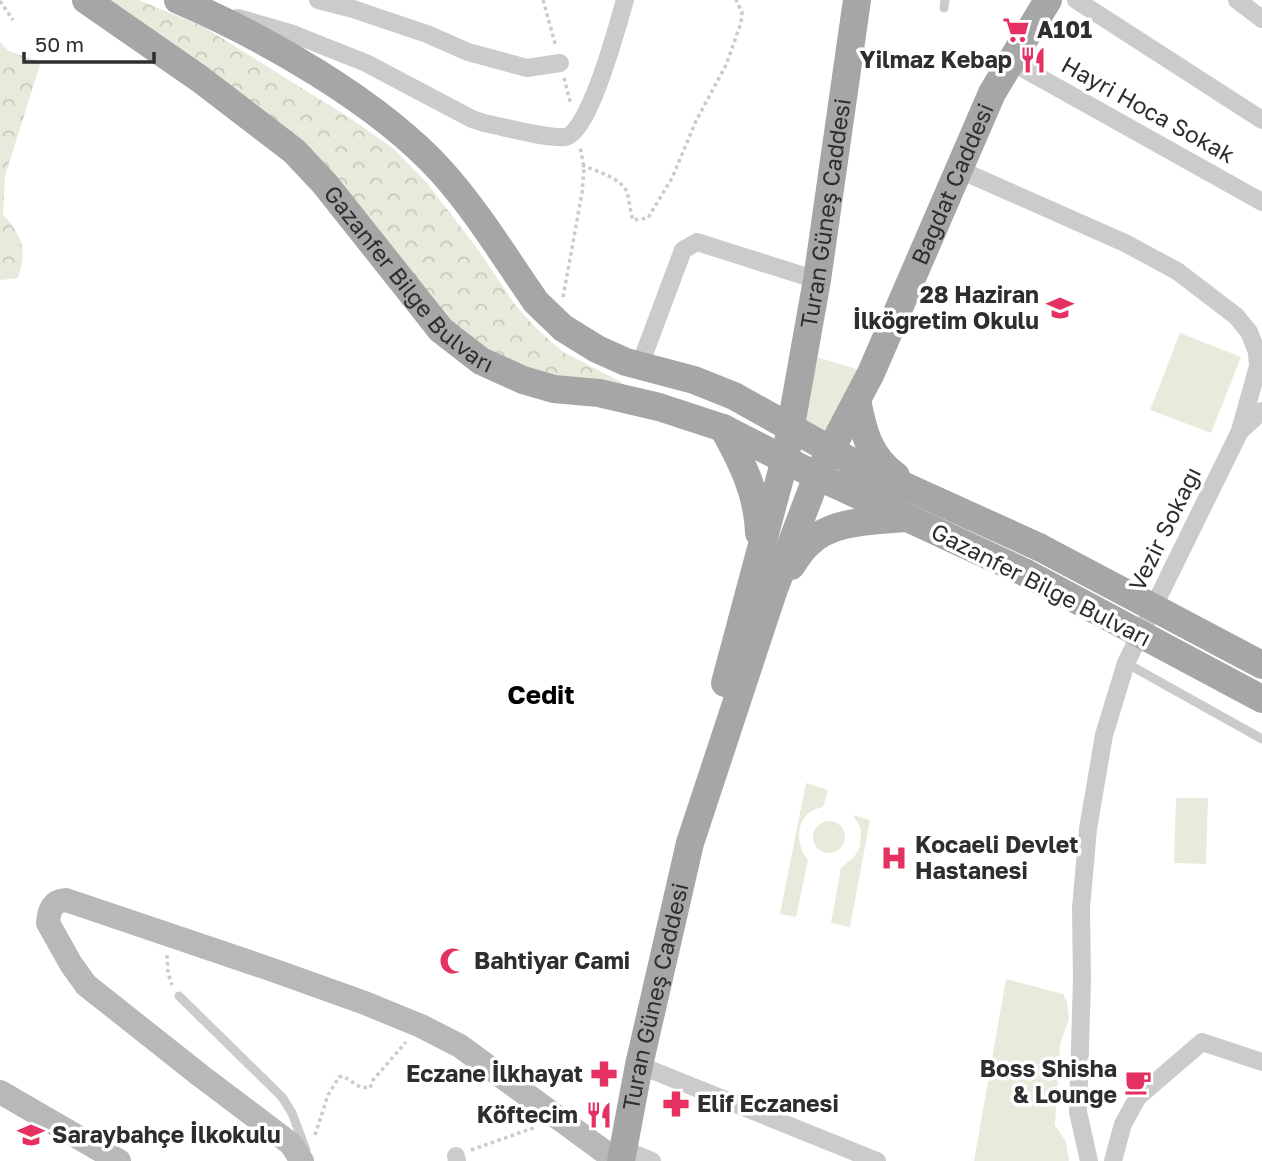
<svg xmlns="http://www.w3.org/2000/svg" width="1262" height="1161" viewBox="0 0 1262 1161" font-family="'Golos Text',sans-serif">
	<style>
		.grass { fill: #e7ebdc }
		.forest { fill: url(#forest-crowns) }
		.lines { fill: none; stroke-linecap: round; stroke-linejoin: round }
		.path { stroke: #cbcbcb; stroke-width: 3.5; stroke-dasharray: 3.5 3.5; stroke-linecap: butt }
		.service { stroke: #cbcbcb; stroke-width: 9 }
		.minor { stroke: #cbcbcb; stroke-width: 18 }
		.secondary { stroke: #b8b8b8; stroke-width: 24 }
		.primary { stroke: #a6a6a6; stroke-width: 28 }
		.primary-bridge { stroke: #a6a6a6; stroke-width: 28 }
		.labels { text-anchor: middle; stroke-width: 7; stroke-linejoin: round; paint-order: stroke }
		.poi-label { font-size: 23px; font-weight: bold; fill: #2e2e2e; stroke: #fff; text-anchor: start }
		.street-label { font-size: 23px; fill: #2e2e2e; stroke: #fff }
		.quarter-label { font-size: 26px; font-weight: bold; fill: #000; stroke: #fff }
	</style>
	<defs>
		<pattern id="forest-crowns" width="20" height="18" patternUnits="userSpaceOnUse" patternTransform="scale(1.75)"><rect width="20" height="18" fill="#e7ebdc"/><path d="M2 6a3 3 0 1 1 6 0M12 15a3 3 0 1 1 6 0" fill="none" stroke="#c6cabd"/></pattern>
	</defs>
	<rect width="100%" height="100%" fill="#fff"/>
	<!-- grass -->
	<g class="grass">
		<polygon points="1180,333 1241,357 1211,433 1150,410"/>
		<polygon points="813,356 859,370 831,433 803,423"/>
		<path d="M806 783 828 790 823 807C796 812 793 841 808 860L796 917 780 914Z"/>
		<polygon points="1176,798 1208,798 1206,864 1174,863"/>
		<polygon points="853,815 870,820 850,927 831,923 841,868 854,857 860,847 861,829"/>
		<circle cx="829" cy="837" r="16"/>
		<polygon points="1006,979 1063,994 1067,1002 1069,1019 1060,1044 1055,1125 1066,1142 1069,1161 974,1161"/>
	</g>
	<!-- forest -->
	<g class="forest">
		<polygon points="108,0 139,0 204,27 353,120 394,149 427,183 479,251 516,306 537,329 563,352 623,383 613,388 535,373 485,352 452,329 314,163"/>
		<path d="M0 42 9 51 41 62 5 176 3 214C22 237 28 248 18 278L0 280Z"/>
	</g>
	<g class="lines">
		<!-- path -->
		<g class="path">
			<polyline points="543,0 556,47"/>
			<polyline points="0,1 13,20"/>
			<polyline points="564,78 571,105"/>
			<path d="M582 165C595 171 620 177 627 192 629 197 630 212 633 220L648 218 672 178 696 121 726 65 741 23 742 12 736 0"/>
			<polyline points="563,297 582,193 584,168 580,146"/>
			<polyline points="167,955 168,973 172,985"/>
			<polyline points="315,1135 328,1095 339,1077 343,1076 360,1087 370,1088 373,1080 406,1042"/>
			<polyline points="471,1150 536,1127"/>
		</g>
		<!-- service -->
		<g class="service">
			<polyline points="944,8 945,0"/>
			<polyline points="1126,663 1262,739"/>
			<polyline points="179,996 282,1097 292,1113 306,1150"/>
		</g>
		<!-- minor -->
		<g class="minor">
			<polyline points="318,0 353,9 427,34 468,52 527,68 560,63"/>
			<polyline points="1076,0 1262,120"/>
			<polyline points="1237,0 1262,19"/>
			<path d="M238 18 293 34 366 63 472 119 484 123C505 127 546 139 565 137 589 134 618 24 625 0"/>
			<polyline points="1010,61 1262,202"/>
			<polyline points="960,170 1125,243 1177,271 1236,316 1249,332 1257,352 1258,366 1240,431 1126,663 1104,735 1088,829 1081,908 1082,980 1078,1112 1089,1161"/>
			<polyline points="640,365 683,250 697,242 817,280"/>
			<polyline points="1240,431 1262,411"/>
			<polyline points="639,1065 877,1161"/>
			<polyline points="623,1149 652,1161"/>
			<polyline points="456,1156 457,1161"/>
			<polyline points="1113,1161 1123,1124 1138,1097 1202,1042 1262,1062"/>
		</g>
		<!-- secondary -->
		<g class="secondary">
			<polyline points="0,1092 119,1161"/>
			<path d="M302 1161 291 1144 201 1076 86 985 71 964 48 923C49 910 52 901 66 900L267 968 365 1003 421 1026 460 1046 617 1161"/>
		</g>
		<!-- primary -->
		<g class="primary">
			<path id="s1" d="M86 0 200 79 294 151 325 184 441 330 481 361 523 380 554 389 599 393 659 407 723 428 817 476 1026 573"/>
			<path d="M178 0C264 37 379 102 442 172 477 211 506 259 536 302L563 328 597 349 626 362 694 380 734 396 856 464 1039 547"/>
			<path d="M857 400C863 431 869 457 896 476"/>
			<path d="M723 428C742 462 758 494 759 533"/>
			<path d="M791 566C796 559 801 550 808 544 832 520 873 521 905 518"/>
			<path id="s2" d="M725 683 785 459 817 280 857 0"/>
			<path id="s3" d="M621 1161 639 1065 690 843 773 592 817 476 871 373 992 93 1048 0"/>
		</g>
		<!-- primary-bridge -->
		<g class="primary-bridge">
			<polyline points="1039,547 1262,665"/>
			<polyline points="1026,573 1262,699"/>
		</g>
	</g>
	<!-- icons -->
	<defs>
		<g id="supermarket-bare" transform="scale(2.1)"><path d="M-6-5.5h2.5l.6 2H6L4.5 2H-2.5L-4.4-4H-6ZM-1.5 3.2a1.3 1.3 0 1 0 .1 0ZM3 3.2a1.3 1.3 0 1 0 .1 0Z" fill="#e53161" stroke="#fff" stroke-width="2.5" paint-order="stroke"/></g>
		<g id="restaurant-bare" transform="scale(2.1)"><path d="M-5-6h1v4h1v-4h1v4h1v-4h1v5L-1.5 .5V6h-2V.5L-5-1ZM5-6V6H3V1.5H1.5Q1.5-4 5-6Z" fill="#e53161" stroke="#fff" stroke-width="2.5" paint-order="stroke"/></g>
		<g id="school-bare" transform="scale(2.1)"><path d="M0-5L7-2L0 1L-7-2ZM-4 1L0 2.5L4 1V4Q0 6-4 4Z" fill="#e53161" stroke="#fff" stroke-width="2.5" paint-order="stroke"/></g>
		<g id="hospital-bare" transform="scale(2.1)"><path d="M-5-5h3v3.5h4V-5h3V5h-3V1.5h-4V5h-3Z" fill="#e53161" stroke="#fff" stroke-width="2.5" paint-order="stroke"/></g>
		<g id="mosque-bare" transform="scale(2.1)"><path d="M3.5-4.9A6 6 0 1 0 3.5 4.9A5 5 0 1 1 3.5-4.9Z" fill="#e53161" stroke="#fff" stroke-width="2.5" paint-order="stroke"/></g>
		<g id="pharmacy-bare" transform="scale(2.1)"><path d="M-2-6h4v4h4v4h-4v4h-4v-4h-4v-4h4Z" fill="#e53161" stroke="#fff" stroke-width="2.5" paint-order="stroke"/></g>
		<g id="cafe-bare" transform="scale(2.1)"><path d="M-5.5-4.5H6V0H3Q3 3.5 0 3.5H-2.5Q-5.5 3.5-5.5 0ZM3-3.2v2h1.7v-2ZM-6 4.5H4V6H-6Z" fill="#e53161" stroke="#fff" stroke-width="2.5" paint-order="stroke"/></g>
	</defs>
	<g fill-rule="evenodd">
		<use href="#supermarket-bare" x="1016" y="30"/>
		<use href="#restaurant-bare" x="1033" y="60"/>
		<use href="#school-bare" x="1060" y="308"/>
		<use href="#hospital-bare" x="894" y="858"/>
		<use href="#mosque-bare" x="453" y="961"/>
		<use href="#pharmacy-bare" x="604" y="1074"/>
		<use href="#cafe-bare" x="1138" y="1082"/>
		<use href="#pharmacy-bare" x="676" y="1104"/>
		<use href="#restaurant-bare" x="599" y="1115"/>
		<use href="#school-bare" x="31" y="1135"/>
	</g>
	<g class="labels">
		<!-- poi labels -->
		<g class="poi-label">
			<text x="1037" y="38">A101</text>
			<text x="1012" y="68" text-anchor="end">Yilmaz Kebap</text>
			<text x="1039" y="303" text-anchor="end">28 Haziran<tspan x="1039" dy="26">İlköğretim Okulu</tspan></text>
			<text x="915" y="853">Kocaeli Devlet<tspan x="915" dy="26">Hastanesi</tspan></text>
			<text x="474" y="969">Bahtiyar Cami</text>
			<text x="1117" y="1077" text-anchor="end">Boss Shisha<tspan x="1117" dy="26">&amp; Lounge</tspan></text>
			<text x="583" y="1082" text-anchor="end">Eczane İlkhayat</text>
			<text x="697" y="1112">Elif Eczanesi</text>
			<text x="578" y="1123" text-anchor="end">Köftecim</text>
			<text x="52" y="1143">Saraybahçe İlkokulu</text>
		</g>
		<!-- street labels -->
		<g class="street-label">
			<text transform="translate(1148 110) rotate(29)" y="8">Hayri Hoca Sokak</text>
			<text dy="8" stroke="none"><textPath href="#s3" startOffset="1036">Bağdat Caddesi</textPath></text>
			<text dy="8" stroke="none"><textPath href="#s2" startOffset="481">Turan Güneş Caddesi</textPath></text>
			<text dy="8" stroke="none"><textPath href="#s1" startOffset="430">Gazanfer Bilge Bulvarı</textPath></text>
			<text transform="translate(1165 529) rotate(-64)" y="8">Vezir Sokağı</text>
			<text transform="translate(1041 585) rotate(27)" y="8">Gazanfer Bilge Bulvarı</text>
			<text dy="8" stroke="none"><textPath href="#s3" startOffset="168">Turan Güneş Caddesi</textPath></text>
		</g>
		<!-- quarter labels -->
		<g class="quarter-label">
			<text x="541" y="704">Cedit</text>
		</g>
	</g>
	<!-- scale -->
	<path d="M24 52v10h130v-10" fill="none" stroke="#2e2e2e" stroke-width="3.5"/>
	<text x="35" y="52" font-size="21" fill="#2e2e2e" stroke="#ffffff" stroke-width="5" paint-order="stroke">50 m</text>
</svg>
